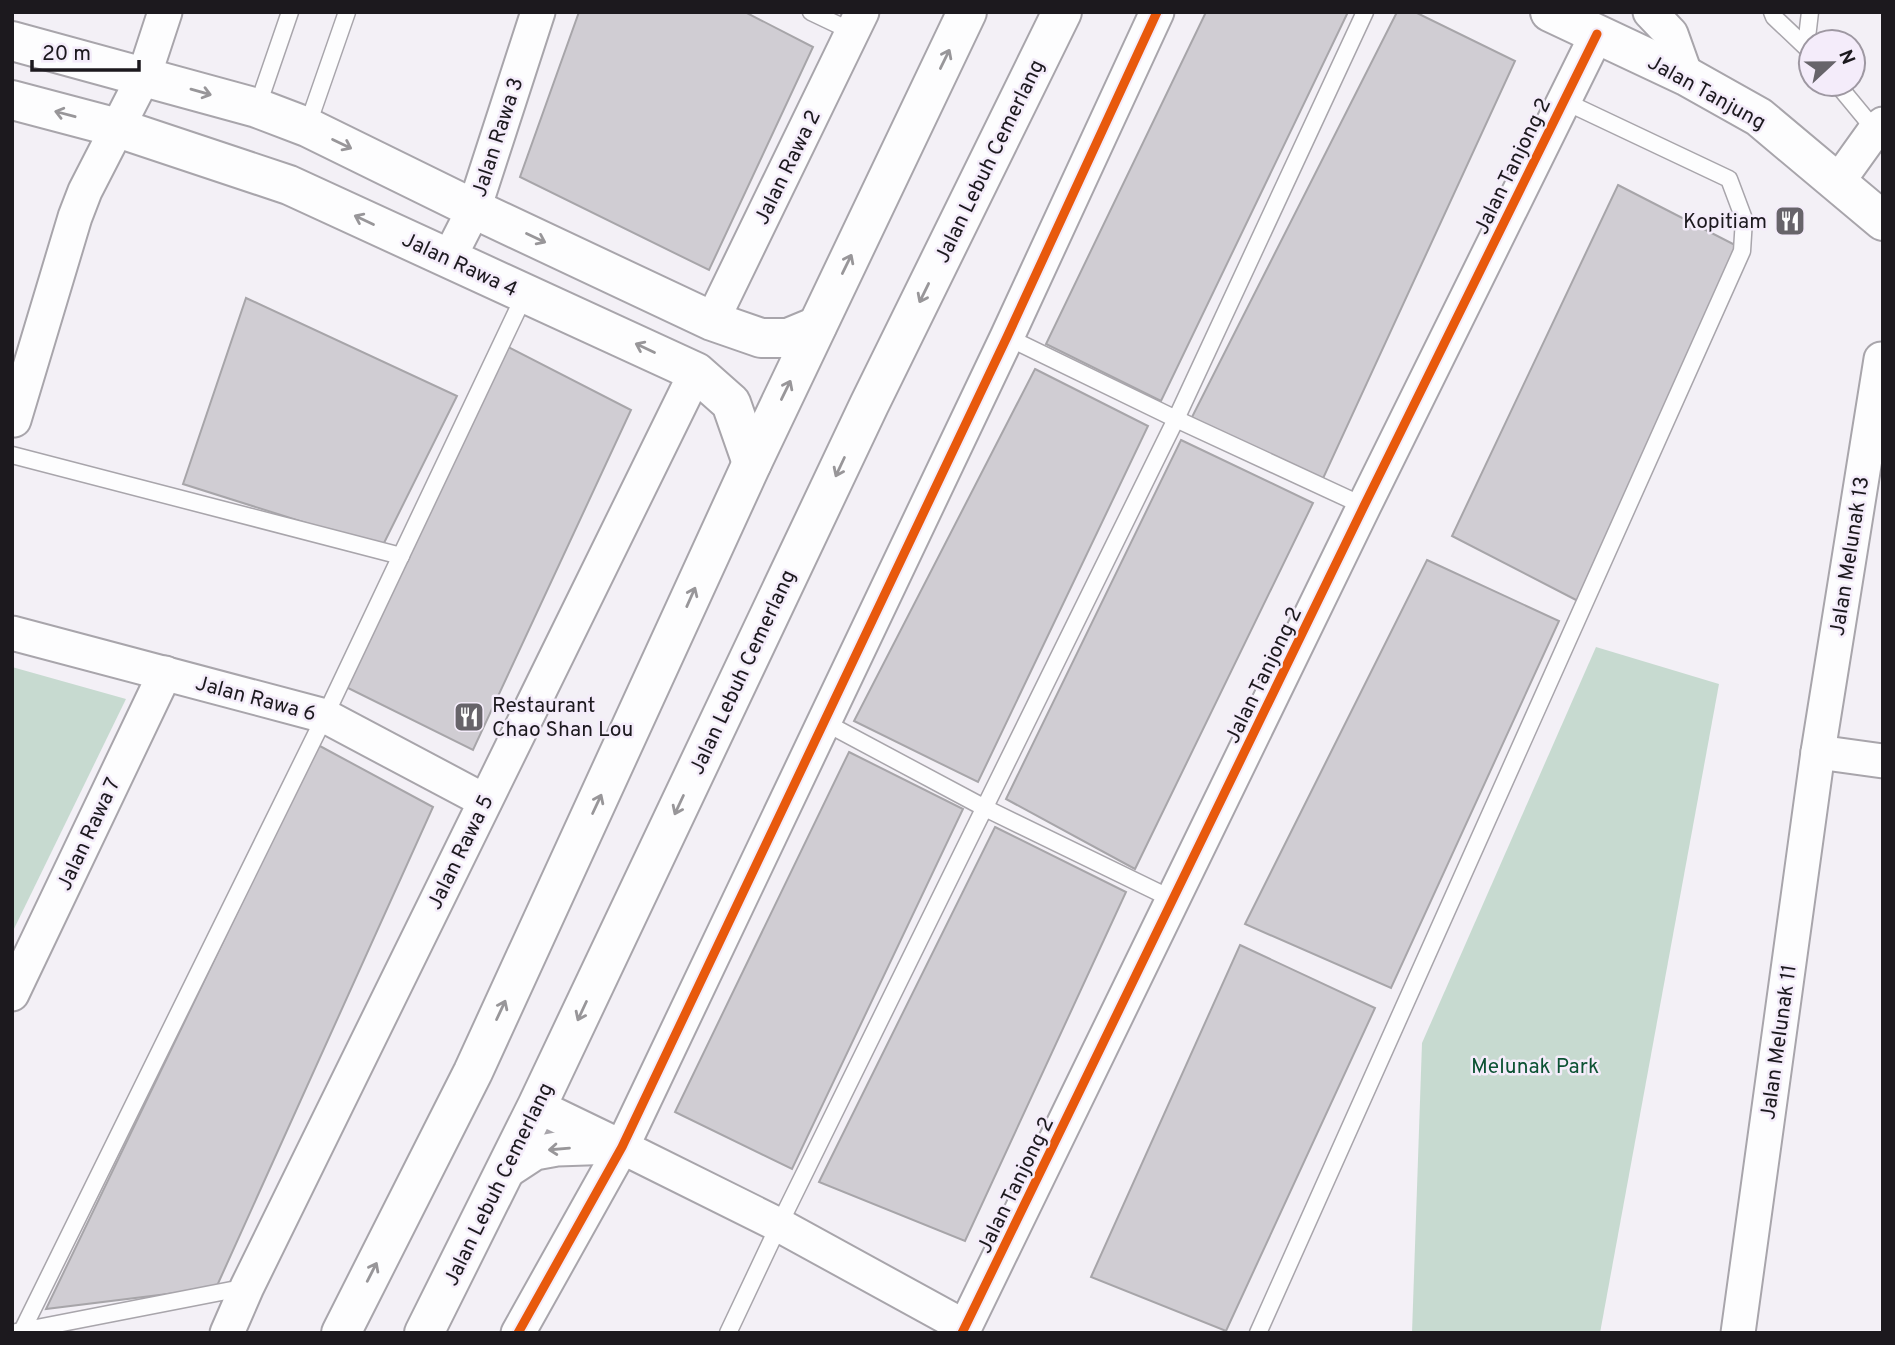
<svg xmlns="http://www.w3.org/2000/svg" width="1895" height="1345" viewBox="0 0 1895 1345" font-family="Overpass,sans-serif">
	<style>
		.green { fill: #c7dad0 }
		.building { fill: #d0cdd3; stroke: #a7a5a9; stroke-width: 2 }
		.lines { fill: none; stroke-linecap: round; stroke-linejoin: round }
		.service-casing { stroke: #a8a5ab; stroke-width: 19 }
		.minor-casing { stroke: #a8a5ab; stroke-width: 37 }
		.tertiary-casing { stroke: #a8a5ab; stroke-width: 42 }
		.secondary-casing { stroke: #a8a5ab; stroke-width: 42 }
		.service { stroke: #fdfdfe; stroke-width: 16 }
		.minor { stroke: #fdfdfe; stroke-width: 33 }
		.tertiary { stroke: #fdfdfe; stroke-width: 38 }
		.secondary { stroke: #fdfdfe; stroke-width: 38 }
		.cycleway-casing { stroke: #f4ecfa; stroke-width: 13 }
		.cycleway { stroke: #e8590c; stroke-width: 9 }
		.oneway { stroke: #989699 }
		.labels { text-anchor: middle; stroke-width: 5; stroke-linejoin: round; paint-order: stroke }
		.street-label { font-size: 21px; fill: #1c191e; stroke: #f4ecfa }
		.poi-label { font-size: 21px; fill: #1c191e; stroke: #f4ecfa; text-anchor: end }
		.park-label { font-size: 21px; fill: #0c5233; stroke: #f4ecfa }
	</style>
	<rect width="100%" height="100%" fill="#f3f0f6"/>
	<!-- green -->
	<g class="green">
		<polygon points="1596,647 1719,684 1600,1333 1412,1333 1422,1043"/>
		<polygon points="12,667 126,699 12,933"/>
	</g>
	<!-- building -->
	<g class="building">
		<polygon points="579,12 745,12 813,47 709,270 520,177"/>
		<polygon points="1206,12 1348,12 1161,401 1046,344"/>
		<polygon points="1397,12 1415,12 1515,61 1320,485 1191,419"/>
		<polygon points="1618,185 1737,246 1580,602 1452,536"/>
		<polygon points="246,298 457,396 382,547 183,484"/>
		<polygon points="508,347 631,410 473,750 344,686"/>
		<polygon points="1035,369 1148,426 978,782 854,721"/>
		<polygon points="1181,440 1313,503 1135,869 1006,799"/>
		<polygon points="1427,560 1559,621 1391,988 1245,924"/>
		<polygon points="318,745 433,807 216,1288 46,1309"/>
		<polygon points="849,752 963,809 792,1169 675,1112"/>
		<polygon points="995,827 1126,892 965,1241 819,1182"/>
		<polygon points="1240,945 1375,1008 1226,1331 1091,1277"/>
	</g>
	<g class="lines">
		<!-- service casing -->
		<g class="service-casing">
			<g id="service">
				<polyline points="811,12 853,32"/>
				<polyline points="1772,12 1774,17 1811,52"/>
				<polyline points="1806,46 1810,12"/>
				<polyline points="1837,84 1875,130"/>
				<polyline points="257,108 290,12"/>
				<polyline points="307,127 347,12"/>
				<polyline points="1007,337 1176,419 1364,506"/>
				<polyline points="12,455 401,556"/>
				<polyline points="824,722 985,808 1174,900"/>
				<polyline points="22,1331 325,716 525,294"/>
				<polyline points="16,1332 247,1287"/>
				<polyline points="728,1333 779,1225 1176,419 1365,12"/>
				<polyline points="1258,1333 1742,251 1744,219 1729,179 1564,101"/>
			</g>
		</g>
		<!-- minor casing -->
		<g class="minor-casing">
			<g id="minor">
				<polyline points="1650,12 1671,34 1686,76"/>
				<polyline points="1837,183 1875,130 1883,124"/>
				<polyline points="449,258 474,209 538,12"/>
				<polyline points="712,321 862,12"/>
				<polyline points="14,420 75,217 85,191 144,76 165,12"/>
				<polyline points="12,633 325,716 485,801"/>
				<polyline points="1818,752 1883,761"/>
				<polyline points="12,994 165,673"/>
				<polyline points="537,1106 622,1147 779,1225 965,1327"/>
				<polyline points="503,1174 535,1153 557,1149 616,1147"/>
				<polyline points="227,1333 247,1287 696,372"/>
				<polyline points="518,1333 622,1147 1007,337 1157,12"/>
				<polyline points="962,1333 1364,506 1597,34"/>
				<polyline points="1738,1333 1818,752 1881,359"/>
			</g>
		</g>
		<!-- tertiary casing -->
		<g class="tertiary-casing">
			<g id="tertiary">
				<polyline points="1550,12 1686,76 1759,117 1883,221"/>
				<polyline points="12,41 257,108 307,127 474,209 712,321 761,338 788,338 817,326"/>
				<polyline points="12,100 118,128 289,185 696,372 731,403 752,463"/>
			</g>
		</g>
		<!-- secondary casing -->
		<g class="secondary-casing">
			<g id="secondary">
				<polyline points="341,1333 473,1072 752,463 967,12"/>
				<polyline points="424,1333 537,1106 869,405 1062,12"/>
			</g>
		</g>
		<!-- service -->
		<use href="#service" class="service"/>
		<!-- minor -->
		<use href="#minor" class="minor"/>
		<!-- tertiary -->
		<use href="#tertiary" class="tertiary"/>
		<!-- secondary -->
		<use href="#secondary" class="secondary"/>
		<!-- cycleway casing -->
		<g class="cycleway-casing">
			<g id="cycleway">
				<polyline points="518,1333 622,1147 1007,337 1157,12"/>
				<polyline points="962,1333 1364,506 1597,34"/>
			</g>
		</g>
		<!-- cycleway -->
		<use href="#cycleway" class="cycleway"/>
	</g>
	<!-- one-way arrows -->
	<defs><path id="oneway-shaft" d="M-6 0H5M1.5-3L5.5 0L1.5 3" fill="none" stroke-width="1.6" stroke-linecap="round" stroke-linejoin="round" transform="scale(1.75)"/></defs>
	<g class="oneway">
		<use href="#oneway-shaft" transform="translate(945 59) rotate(-64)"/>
		<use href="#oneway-shaft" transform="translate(201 92) rotate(16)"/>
		<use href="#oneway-shaft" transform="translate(65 114) rotate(-165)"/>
		<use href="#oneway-shaft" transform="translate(342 144) rotate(26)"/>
		<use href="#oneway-shaft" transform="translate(364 220) rotate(-155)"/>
		<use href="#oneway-shaft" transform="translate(536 238) rotate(25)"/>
		<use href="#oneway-shaft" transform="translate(847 264) rotate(-64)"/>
		<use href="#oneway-shaft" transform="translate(924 293) rotate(116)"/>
		<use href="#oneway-shaft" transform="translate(645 348) rotate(-155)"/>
		<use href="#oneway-shaft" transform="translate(786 390) rotate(-64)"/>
		<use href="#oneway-shaft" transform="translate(840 467) rotate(115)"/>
		<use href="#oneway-shaft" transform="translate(691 597) rotate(-66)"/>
		<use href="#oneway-shaft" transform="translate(597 804) rotate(-65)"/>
		<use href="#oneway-shaft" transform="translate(679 805) rotate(115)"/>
		<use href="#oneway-shaft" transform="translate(501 1010) rotate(-65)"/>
		<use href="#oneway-shaft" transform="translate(582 1011) rotate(115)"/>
		<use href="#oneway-shaft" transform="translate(559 1149) rotate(175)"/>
		<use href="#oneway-shaft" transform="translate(372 1272) rotate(-63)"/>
	</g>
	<!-- icons -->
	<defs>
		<g id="restaurant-square" transform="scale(1.575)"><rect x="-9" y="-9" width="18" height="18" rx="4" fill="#67646a" stroke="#f4ecfa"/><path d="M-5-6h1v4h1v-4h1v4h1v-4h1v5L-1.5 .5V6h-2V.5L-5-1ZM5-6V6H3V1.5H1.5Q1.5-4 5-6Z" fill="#fff"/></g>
	</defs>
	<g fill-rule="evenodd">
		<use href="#restaurant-square" x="1790" y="221"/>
		<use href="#restaurant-square" x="469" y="717"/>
	</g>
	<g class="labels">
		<!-- street labels -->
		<g class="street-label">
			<text transform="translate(1707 92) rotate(29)" y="7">Jalan Tanjung</text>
			<text transform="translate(497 137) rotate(-72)" y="7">Jalan Rawa 3</text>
			<text transform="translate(989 161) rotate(-64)" y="7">Jalan Lebuh Cemerlang</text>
			<text transform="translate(1512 166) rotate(-64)" y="7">Jalan Tanjong 2</text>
			<text transform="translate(787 167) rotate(-64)" y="7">Jalan Rawa 2</text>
			<text transform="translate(460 264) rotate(25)" y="7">Jalan Rawa 4</text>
			<text transform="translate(1849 556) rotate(-81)" y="7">Jalan Melunak 13</text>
			<text transform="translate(742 672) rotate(-65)" y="7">Jalan Lebuh Cemerlang</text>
			<text transform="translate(1263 675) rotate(-64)" y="7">Jalan Tanjong 2</text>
			<text transform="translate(256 698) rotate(15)" y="7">Jalan Rawa 6</text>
			<text transform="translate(88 834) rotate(-65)" y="7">Jalan Rawa 7</text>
			<text transform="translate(460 852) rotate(-64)" y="7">Jalan Rawa 5</text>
			<text transform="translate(1778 1042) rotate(-82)" y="7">Jalan Melunak 11</text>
			<text transform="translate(498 1184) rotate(-64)" y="7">Jalan Lebuh Cemerlang</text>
			<text transform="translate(1015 1185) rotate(-64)" y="7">Jalan Tanjong 2</text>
		</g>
		<!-- poi labels -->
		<g class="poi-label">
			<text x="1767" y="228">Kopitiam</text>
			<text x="492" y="712" text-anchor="start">Restaurant<tspan x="492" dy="24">Chao Shan Lou</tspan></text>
		</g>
		<!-- park labels -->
		<g class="park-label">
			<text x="1535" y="1073">Melunak Park</text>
		</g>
	</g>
	<!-- border -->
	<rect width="1895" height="1345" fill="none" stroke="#1c191e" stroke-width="28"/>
	<!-- north arrow -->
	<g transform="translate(1832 63) rotate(68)"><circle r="33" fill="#f4ecfa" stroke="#9e98a2" stroke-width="2"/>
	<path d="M0-5L12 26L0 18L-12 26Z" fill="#67646a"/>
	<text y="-10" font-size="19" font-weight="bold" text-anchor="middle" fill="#1c191e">N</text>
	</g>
	<!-- scale -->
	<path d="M32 60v10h107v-10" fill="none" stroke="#1c191e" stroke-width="3.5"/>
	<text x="42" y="60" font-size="21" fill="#1c191e" stroke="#f4ecfa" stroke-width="5" paint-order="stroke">20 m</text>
</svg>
